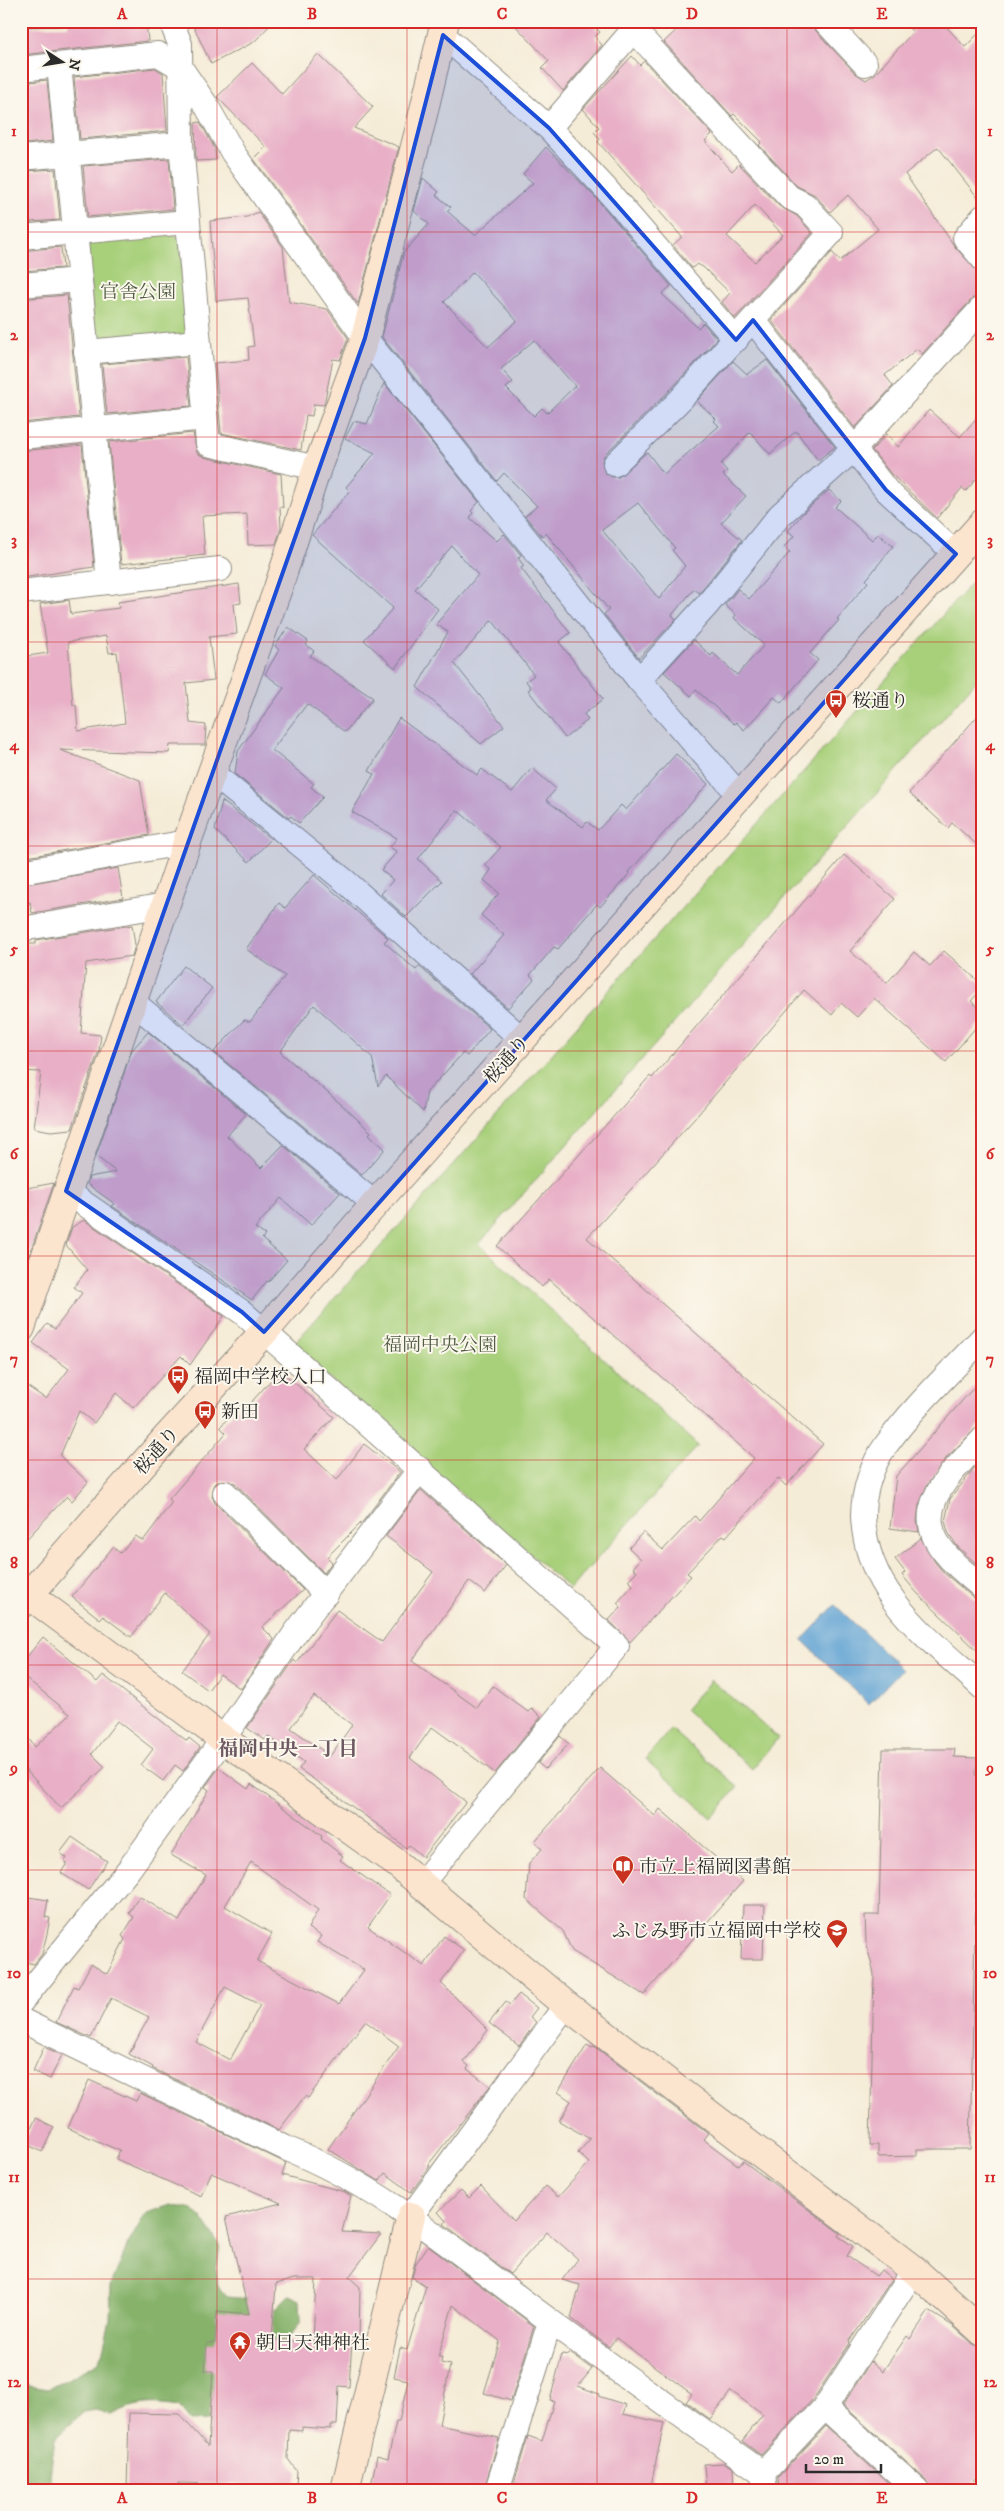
<svg xmlns="http://www.w3.org/2000/svg" width="1004" height="2511" viewBox="0 0 1004 2511" font-family="'IM FELL DW Pica','Noto Serif JP',serif">
	<style>
		.green { fill: #a8d07a; stroke: #6a7e52 }
		.forest { fill: #86b26a; stroke: #586e4a }
		.water { fill: #5ea2d3; stroke: #44667f }
		.building { fill: #e8afc6; fill-rule: evenodd }
		.lines { fill: none; stroke-linecap: round; stroke-linejoin: round }
		.street-casing { stroke: #908c81; stroke-width: 26 }
		.secondary-casing { stroke: #908c81; stroke-width: 30 }
		.street { stroke: #fff; stroke-width: 24 }
		.secondary { stroke: #fce5cf; stroke-width: 28 }
		.marked { fill: #1d4ed8; fill-opacity: 0.2; stroke: #1d4ed8; stroke-width: 4; stroke-linejoin: round }
		.grid { fill: none; stroke: #d62828; stroke-width: 1; stroke-opacity: 0.55 }
		.labels { text-anchor: middle; stroke-width: 4; stroke-linejoin: round; paint-order: stroke }
		.park-label { font-size: 19px; fill: #505d43; stroke: #fbf7ec }
		.poi-label { font-size: 19px; fill: #2b2b2b; stroke: #fbf7ec; text-anchor: start }
		.street-label { font-size: 19px; fill: #2b2b2b; stroke: #fbf7ec }
		.neighbourhood-label { font-size: 20px; font-weight: bold; fill: #6d5961; stroke: #fbf7ec }
		.neatline { fill: none; stroke: #d62828; stroke-width: 2 }
		.grid-label { font-size: 16px; text-anchor: middle; font-weight: bold; fill: #d62828 }
	</style>
	<rect width="100%" height="100%" fill="#fbf7ec"/>
	<filter id="ink" filterUnits="userSpaceOnUse"><feTurbulence type="fractalNoise" baseFrequency=".02" numOctaves="2"/><feDisplacementMap in="SourceGraphic" scale="10" xChannelSelector="R" yChannelSelector="G"/><feConvolveMatrix kernelMatrix="1 2 1 2 8 2 1 2 1" color-interpolation-filters="sRGB"/></filter>
	<filter id="wash" filterUnits="userSpaceOnUse"><feTurbulence type="fractalNoise" baseFrequency=".0096" numOctaves="4" result="noise"/><feDisplacementMap in="SourceGraphic" scale="20" xChannelSelector="R" yChannelSelector="G"/><feGaussianBlur stdDeviation="1.12" result="paint"/><feColorMatrix in="noise" values="0 0 0 0 0 0 0 0 0 0 0 0 0 0 0 0 0 1.4 0 .05"/><feComposite in="paint" operator="in"/></filter>
	<g filter="url(#wash)">
		<rect width="100%" height="100%" fill="#f5ecd7"/>
		<!-- green -->
		<g class="green">
			<polygon points="172,232 180,239 189,335 95,341 87,248 93,239"/>
			<polygon points="983,570 983,673 479,1244 698,1446 570,1589 292,1346"/>
			<polygon points="711,1680 778,1738 752,1769 685,1710"/>
			<polygon points="671,1729 738,1787 711,1818 645,1759"/>
		</g>
		<!-- forest -->
		<path class="forest" d="M171 2205 193 2210 199 2214 208 2227 220 2247 216 2271 218 2286 227 2297 249 2299 260 2305 276 2308 289 2295 300 2300 301 2320 282 2350 210 2420 190 2421 179 2406C152 2402 136 2402 112 2415L96 2410 84 2412 55 2438 50 2476 53 2490H21V2385L49 2389 100 2362 110 2320 111 2285 128 2244 146 2213Z"/>
		<!-- water -->
		<polygon class="water" points="835,1605 902,1669 869,1704 802,1640"/>
		<g id="blocks">
			<!-- building -->
			<g class="building">
				<polygon points="68,21 146,21 148,41 21,55 21,27 68,26"/>
				<polygon points="191,21 274,21 254,42 211,64"/>
				<polygon points="511,21 589,21 600,32 595,37 602,45 563,91 542,68 549,61"/>
				<polygon points="686,21 812,21 815,30 855,73 866,80 875,74 913,32 902,21 941,21 965,47 983,29 983,204 938,147 905,174 955,247 983,277 983,294 973,298 922,354 917,349 885,375 893,386 855,428 771,320 832,252 840,261 878,229 848,195 830,212 815,195 797,186 759,145 762,142 734,114 732,116 664,42"/>
				<polygon points="318,54 373,107 354,128 399,147 358,304 254,159 266,147 217,97 252,63 282,94"/>
				<path d="M632 56 640 65 644 61 712 134 705 141 732 171 739 164 779 206 797 216 812 233 735 318 722 302 730 293 703 267 697 264 692 268 673 245 682 237 598 142 600 139 594 132 599 127 583 109ZM755 205 783 235 755 262 727 236Z"/>
				<polygon points="155,68 163,73 167,131 80,139 74,77"/>
				<polygon points="47,80 53,141 25,144 21,83"/>
				<polygon points="200,122 215,149 216,160 196,161 195,123"/>
				<path d="M546 147 596 198 671 286 662 294 698 328 703 323 717 339 670 390 605 454 602 461 605 473 612 477H619L647 452 664 474 719 426 714 421 716 419 697 401 733 361 747 374 767 360 835 447 818 460 796 431 770 454 750 432 721 464 727 471 723 475 746 496 721 523 742 540 699 593 694 589 672 615 676 619 639 658 604 614 609 610 546 533 542 536 525 516 537 506 504 473 497 481 382 337 404 252 429 224 414 211 423 178 439 192 436 195 451 207 447 211 475 235 533 183 523 174ZM473 272 517 321 488 347 444 302ZM534 340 575 386 547 413 542 408 534 416 506 388 513 382 501 369ZM638 503 675 548 672 550 685 566 659 599 602 530Z"/>
				<polygon points="169,159 173,209 88,217 83,166"/>
				<polygon points="55,169 60,220 30,222 26,171"/>
				<polygon points="258,212 283,247 289,302 327,309 348,338 340,360 333,359 324,405 314,404 312,416 306,415 301,450 221,433 215,363 249,360 248,347 254,346 248,298 216,301 210,221 247,217"/>
				<polygon points="61,247 63,268 21,271 21,251"/>
				<polygon points="67,295 79,417 21,423 21,299"/>
				<polygon points="186,357 191,406 107,414 102,364"/>
				<polygon points="384,383 479,502 471,511 473,513 470,518 497,541 504,534 521,555 518,558 524,566 521,568 570,633 559,642 603,699 584,714 588,720 565,738 528,690 531,688 526,681 534,675 492,620 454,663 504,726 481,744 417,687 448,632 436,624 478,575 452,546 415,589 438,609 395,668 364,640 393,608 312,535 350,491 346,487 375,453 345,438 354,421 367,424"/>
				<polygon points="929,410 960,437 983,411 983,471 966,491 962,488 937,518 891,474 872,450 887,434 898,447"/>
				<polygon points="193,433 197,453 204,457 281,474 283,508 280,506 281,528 276,544 248,545 247,514 202,516 205,555 121,564 109,442"/>
				<polygon points="82,445 94,567 21,578 21,451"/>
				<polygon points="829,490 841,501 835,507 872,540 878,534 893,546 866,580 868,582 841,614 837,619 839,620 810,653 818,660 781,703 774,697 744,730 736,722 734,724 696,690 691,696 664,672 694,640 711,656 713,653 737,675 764,645 734,618 736,615 725,605 738,589 749,599 790,552 784,547 794,536 788,531 804,512"/>
				<path d="M239 584 241 603 234 604 237 634 209 637 214 680 186 683 190 723 206 725 205 745H170L169 753 60 750 140 780 149 835 27 857 25 841H21V657L48 653 40 604 69 600 71 614 119 608 118 602ZM106 636 109 653 117 652 125 723 78 731 76 705H73L68 642Z"/>
				<polygon points="288,627 308,641 306,645 314,651 310,656 373,698 345,732 307,704 272,750 314,784 311,787 323,797 299,823 291,816 289,818 235,774 238,751 284,688 265,674 279,650 275,646"/>
				<polygon points="983,710 983,850 952,823 948,828 909,793"/>
				<polygon points="399,718 477,775 482,769 512,792 532,768 556,789 546,800 583,827 587,822 598,830 621,805 626,810 676,754 708,784 629,872 630,873 600,907 597,904 558,949 554,947 530,975 534,979 508,1008 470,974 504,935 481,915 499,893 484,880 491,870 485,865 501,847 457,810 418,859 442,881 406,917 381,894 393,880 381,870 397,852 390,847 397,838 352,812 374,774 369,771"/>
				<polygon points="222,801 271,839 249,862 215,830"/>
				<polygon points="844,855 895,899 850,951 887,983 914,952 930,966 944,951 983,985 983,988 971,1001 983,1012 983,1019 946,1062 874,998 857,1017 841,1003 832,1015 804,990 695,1118 587,1238 823,1444 786,1486 778,1478 726,1537 723,1535 687,1573 691,1576 630,1642 609,1620 621,1607 617,1603 633,1585 628,1580 637,1571 633,1568 641,1559 629,1548 643,1532 663,1550 695,1516 699,1521 754,1458 549,1279 542,1287 497,1246 650,1076 652,1078"/>
				<polygon points="118,868 123,898 32,913 30,902 21,903 21,885"/>
				<polygon points="314,875 388,938 384,942 416,970 419,966 490,1029 467,1056 463,1053 427,1092 423,1112 386,1076 378,1086 372,1057 314,1005 280,1052 342,1105 371,1132 369,1134 385,1149 362,1175 214,1052 244,1020 250,1022 285,976 246,949 279,903 285,908"/>
				<polygon points="132,925 135,945 132,956 86,963 81,1033 101,1035 99,1050 72,1129 51,1131 34,1128 41,1072 21,1071 21,1029 23,1029 26,986 22,986 24,944 36,944 36,940"/>
				<polygon points="184,966 212,988 183,1025 156,1002"/>
				<polygon points="148,1032 246,1114 227,1136 261,1168 283,1145 340,1193 311,1225 281,1198 255,1228 265,1235 262,1239 287,1260 268,1282 267,1281 252,1300 112,1206 115,1204 87,1184 89,1177 116,1172 96,1156 132,1050"/>
				<polygon points="54,1183 30,1253 21,1271 21,1189"/>
				<polygon points="84,1220 224,1316 190,1365 181,1356 133,1408 116,1393 94,1423 79,1411 60,1456 88,1482 72,1501 67,1496 21,1545 21,1382 46,1399 69,1369 33,1343 47,1324 55,1329 82,1293 74,1287 87,1270 66,1245 72,1227"/>
				<polygon points="280,1370 334,1417 304,1449 337,1480 364,1444 400,1472 364,1520 327,1557 332,1562 324,1573 235,1483 222,1480 215,1484 212,1496 215,1503 303,1590 262,1627 274,1639 241,1689 220,1674 208,1690 182,1671 210,1634 165,1593 131,1637 103,1616 100,1619 72,1597 113,1547 120,1553 136,1536 143,1541 172,1502 169,1499 226,1433 220,1427 242,1403 246,1408"/>
				<polygon points="983,1377 983,1422 948,1456 927,1485 919,1505 917,1521 919,1532 890,1528 896,1476"/>
				<polygon points="975,1467 983,1474 983,1570 957,1546 948,1532 945,1521 950,1499"/>
				<path d="M421 1490 506 1565 485 1593 469 1581 412 1661 477 1708 493 1686 528 1712 532 1708 541 1717 495 1773 432 1727 410 1758 466 1802 423 1857 409 1845 406 1848 387 1833 388 1832 299 1769 304 1762 268 1736 265 1740 247 1728 294 1660 297 1663 337 1610 382 1642 433 1572 386 1536ZM314 1696 352 1725 330 1756 291 1728Z"/>
				<polygon points="921,1538 935,1562 944,1573 974,1598 983,1601 983,1656 917,1593 902,1575 905,1572 895,1559"/>
				<polygon points="43,1637 97,1682 103,1675 187,1741 189,1738 200,1747 183,1771 175,1765 163,1781 141,1765 153,1749 117,1721 92,1754 105,1767 61,1808 21,1765 21,1729 35,1747 70,1714 21,1674 21,1664"/>
				<polygon points="560,1736 569,1744 545,1769 538,1763"/>
				<polygon points="883,1749 955,1749 954,1757 977,1758 976,1776 980,1776 979,1809 983,1809 983,1859 982,1892 976,1892 970,2149 917,2149 917,2156 878,2157 878,2145 870,2145 874,1974 866,1942 865,1915 879,1915"/>
				<path d="M219 1768 248 1789 251 1784 322 1836 321 1839 343 1856 340 1860 390 1895 368 1927 424 1966 444 1936 464 1950 441 1983 488 2030 464 2062 469 2066 467 2069 490 2086 428 2165 430 2166 411 2192 385 2173 379 2181 328 2149 399 2046 365 2021 308 2098 305 2096 279 2130 152 2068 153 2067 129 2054 149 2017 111 1998 91 2038 56 2022 74 1986 78 1988 91 1964 107 1974 125 1939 122 1936 134 1917 129 1913 139 1896 179 1921 206 1875 171 1855 209 1790 205 1787ZM251 1862 318 1910 308 1928 321 1936 317 1942 364 1970 339 2004 257 1961 272 1934 225 1906ZM225 1987 260 2005 230 2060 196 2042Z"/>
				<polygon points="600,1768 655,1816 660,1809 743,1881 644,1995 572,1951 563,1931 526,1899 529,1863 542,1849 535,1841"/>
				<polygon points="72,1837 107,1861 88,1890 61,1873 67,1863 64,1862 67,1858 60,1853"/>
				<polygon points="28,1897 48,1900 45,1917 50,1918 47,1934 42,1954 34,1964 21,1961 21,1906"/>
				<polygon points="743,1905 765,1905 763,1959 741,1959"/>
				<polygon points="519,1994 537,2008 530,2017 536,2022 519,2046 489,2023 506,2002 510,2005"/>
				<polygon points="587,2045 592,2048 594,2046 708,2133 703,2139 739,2166 743,2161 840,2233 838,2236 853,2246 847,2256 876,2276 881,2270 892,2279 849,2342 850,2343 814,2398 761,2455 742,2441 763,2415 731,2391 710,2419 686,2402 692,2394 616,2338 609,2347 571,2318 580,2285 562,2280 578,2259 547,2232 510,2274 444,2224 446,2221 438,2212 461,2190 469,2198 481,2186 514,2221 545,2186 558,2197 589,2163 578,2153 590,2139 559,2121 571,2101 558,2092"/>
				<polygon points="44,2047 62,2055 50,2079 33,2071"/>
				<path d="M89 2080 136 2101 140 2093 286 2163 282 2175 345 2192 351 2196 342 2232 381 2234 349 2277 360 2287 359 2341H352L349 2387 339 2386 337 2425H331V2429L302 2427V2431L289 2430 288 2459 297 2471 296 2486 178 2483V2490H127L129 2413 179 2414 208 2446 213 2371H205L207 2343H215L217 2311 249 2314 226 2217 281 2203 211 2173 201 2196 116 2159 120 2151 68 2128ZM294 2279H316L313 2342 272 2340 276 2284Z"/>
				<polygon points="36,2118 54,2127 42,2152 24,2143"/>
				<polygon points="428,2246 534,2326 511,2401 484,2393 500,2341 453,2305 438,2357 442,2357 441,2363 450,2365 439,2425 499,2438 484,2490 370,2490 377,2456 388,2459 396,2422 399,2422 408,2380 394,2377 400,2348 407,2350 426,2286 412,2277 416,2263"/>
				<polygon points="929,2311 953,2326 973,2344 983,2347 983,2471 967,2490 930,2490 926,2480 843,2405 871,2361 883,2371 907,2336 910,2339"/>
				<polygon points="570,2353 592,2369 578,2386 599,2394 598,2396 626,2405 623,2414 664,2423 650,2490 512,2490 528,2436 542,2441 554,2401 550,2400 562,2354 569,2355"/>
				<polygon points="826,2426 896,2490 779,2490 778,2477"/>
				<polygon points="724,2463 733,2468 734,2490 706,2490 704,2464"/>
			</g>
		</g>
	</g>
	<g filter="url(#ink)">
		<use href="#blocks" fill-opacity="0" stroke="#908c81" stroke-width="1"/>
		<g class="lines">
			<!-- street casing -->
			<g class="street-casing">
				<g id="street">
					<polyline points="171,21 180,44 181,144"/>
					<polyline points="825,21 865,64"/>
					<polyline points="443,35 549,128 606,189 736,340"/>
					<polyline points="59,65 109,582"/>
					<polyline points="21,69 158,54 180,67 206,105 233,153 365,338 639,680 740,796"/>
					<polyline points="549,128 641,21"/>
					<polyline points="21,158 181,144 208,444 317,468"/>
					<polyline points="983,217 965,238 983,259"/>
					<polyline points="21,237 187,222"/>
					<polyline points="21,285 79,280"/>
					<polyline points="753,320 886,490 956,554"/>
					<polyline points="86,352 198,342"/>
					<polyline points="21,437 205,418"/>
					<polyline points="615,464 680,400 831,233 805,205 789,197 634,30"/>
					<polyline points="21,592 220,569"/>
					<polyline points="639,680 707,605 780,515 855,448 983,307"/>
					<polyline points="212,773 345,881 523,1040"/>
					<polyline points="21,872 187,842"/>
					<polyline points="21,929 166,905"/>
					<polyline points="133,1002 375,1204"/>
					<polyline points="66,1191 242,1312 617,1646 421,1884"/>
					<path d="M983 1337C951 1372 914 1406 886 1445 872 1464 863 1492 863 1516 866 1596 929 1638 983 1688"/>
					<path d="M983 1439C953 1472 906 1509 946 1554 956 1567 971 1577 983 1588"/>
					<polyline points="225,1493 326,1594"/>
					<polyline points="21,2002 129,1869 223,1739 296,1632 420,1469"/>
					<path d="M21 2020 285 2148C384 2187 465 2259 550 2321 620 2373 692 2423 763 2473"/>
					<polyline points="411,2216 566,2005"/>
					<polyline points="825,2407 917,2490"/>
					<polyline points="497,2490 550,2322"/>
					<polyline points="765,2490 763,2473 825,2407 914,2270"/>
				</g>
			</g>
			<!-- secondary casing -->
			<g class="secondary-casing">
				<g id="secondary">
					<polyline points="21,1328 187,842 278,588 317,468 365,338 419,131 445,21"/>
					<polyline points="21,1589 223,1739 395,1862 566,2005 914,2270 983,2332"/>
					<polyline points="21,1604 168,1436 264,1332 375,1204 983,523"/>
					<polyline points="345,2490 411,2216"/>
				</g>
			</g>
			<!-- street -->
			<use href="#street" class="street"/>
			<!-- secondary -->
			<use href="#secondary" class="secondary"/>
		</g>
	</g>
	<!-- marked area -->
	<path class="marked" d="M443 35 549 128 736 340 753 320 886 490 956 554 264 1332 242 1312 66 1191 365 338Z"/>
	<!-- grid -->
	<path class="grid" d="M217 21V2490M407 21V2490M597 21V2490M787 21V2490M21 232H983M21 437H983M21 642H983M21 846H983M21 1051H983M21 1256H983M21 1460H983M21 1665H983M21 1870H983M21 2074H983M21 2279H983"/>
	<!-- icons -->
	<defs>
		<g id="bus-pin" transform="scale(1.125)"><path d="M0 17L-7.5 6A9.5 9.5 0 1 1 7.5 6Z" fill="#c8321e" stroke="#fbf7ec"/><path d="M-5-6H5V4H4V6H2V4H-2V6H-4V4H-5ZM-3.5-4V0h7V-4ZM-3.5 1.2v1.5H-2V1.2ZM2 1.2v1.5H3.5V1.2Z" fill="#fff"/></g>
		<g id="library-pin" transform="scale(1.125)"><path d="M0 17L-7.5 6A9.5 9.5 0 1 1 7.5 6Z" fill="#c8321e" stroke="#fbf7ec"/><path d="M-6-4Q-3-5.5-.7-3.5V5Q-3 3-6 4ZM6-4Q3-5.5 .7-3.5V5Q3 3 6 4Z" fill="#fff"/></g>
		<g id="school-pin" transform="scale(1.125)"><path d="M0 17L-7.5 6A9.5 9.5 0 1 1 7.5 6Z" fill="#c8321e" stroke="#fbf7ec"/><path d="M0-5L7-2L0 1L-7-2ZM-4 1L0 2.5L4 1V4Q0 6-4 4Z" fill="#fff"/></g>
		<g id="temple-pin" transform="scale(1.125)"><path d="M0 17L-7.5 6A9.5 9.5 0 1 1 7.5 6Z" fill="#c8321e" stroke="#fbf7ec"/><path d="M0-6L5-2H3V0L6.5 2.5H4V6H1.5V3h-3V6H-4V2.5H-6.5L-3 0V-2H-5Z" fill="#fff"/></g>
	</defs>
	<g fill-rule="evenodd">
		<use href="#bus-pin" x="836" y="700"/>
		<use href="#bus-pin" x="178" y="1376"/>
		<use href="#bus-pin" x="205" y="1411"/>
		<use href="#library-pin" x="623" y="1866"/>
		<use href="#school-pin" x="837" y="1930"/>
		<use href="#temple-pin" x="240" y="2342"/>
	</g>
	<g class="labels">
		<!-- park labels -->
		<g class="park-label">
			<text x="138" y="298">官舎公園</text>
			<text x="440" y="1351">福岡中央公園</text>
		</g>
		<!-- poi labels -->
		<g class="poi-label">
			<text x="852" y="707">桜通り</text>
			<text x="194" y="1383">福岡中学校入口</text>
			<text x="221" y="1418">新田</text>
			<text x="639" y="1873">市立上福岡図書館</text>
			<text x="821" y="1937" text-anchor="end">ふじみ野市立福岡中学校</text>
			<text x="256" y="2349">朝日天神神社</text>
		</g>
		<!-- street labels -->
		<g class="street-label">
			<text transform="translate(506 1059) rotate(-48)" y="7">桜通り</text>
			<text transform="translate(156 1450) rotate(-48)" y="7">桜通り</text>
		</g>
		<!-- neighbourhood labels -->
		<g class="neighbourhood-label">
			<text x="288" y="1755">福岡中央一丁目</text>
		</g>
	</g>
	<!-- margin -->
	<rect width="1004" height="2511" fill="none" stroke="#fbf7ec" stroke-width="55"/>
	<!-- north arrow -->
	<g transform="translate(62 62) rotate(102)" stroke="#fbf7ec" stroke-width="4" paint-order="stroke">
	<path d="M0-4L9 19L0 12L-9 19Z" fill="#2b2b2b"/>
	<text y="-8" font-size="14" font-weight="bold" text-anchor="middle" fill="#2b2b2b">N</text>
	</g>
	<!-- scale -->
	<path d="M806 2464v8h75v-8" fill="none" stroke="#2b2b2b" stroke-width="2.5"/>
	<text x="814" y="2464" font-size="15" fill="#2b2b2b" stroke="#fbf7ec" stroke-width="4" paint-order="stroke">20 m</text>
	<rect x="28" y="28" width="948" height="2456" class="neatline"/>
	<g class="grid-label">
		<text x="122" y="19">A</text>
		<text x="312" y="19">B</text>
		<text x="502" y="19">C</text>
		<text x="692" y="19">D</text>
		<text x="882" y="19">E</text>
		<text x="14" y="136">1</text>
		<text x="990" y="136">1</text>
		<text x="14" y="340">2</text>
		<text x="990" y="340">2</text>
		<text x="14" y="545">3</text>
		<text x="990" y="545">3</text>
		<text x="14" y="750">4</text>
		<text x="990" y="750">4</text>
		<text x="14" y="954">5</text>
		<text x="990" y="954">5</text>
		<text x="14" y="1159">6</text>
		<text x="990" y="1159">6</text>
		<text x="14" y="1364">7</text>
		<text x="990" y="1364">7</text>
		<text x="14" y="1568">8</text>
		<text x="990" y="1568">8</text>
		<text x="14" y="1773">9</text>
		<text x="990" y="1773">9</text>
		<text x="14" y="1978">10</text>
		<text x="990" y="1978">10</text>
		<text x="14" y="2182">11</text>
		<text x="990" y="2182">11</text>
		<text x="14" y="2387">12</text>
		<text x="990" y="2387">12</text>
		<text x="122" y="2503">A</text>
		<text x="312" y="2503">B</text>
		<text x="502" y="2503">C</text>
		<text x="692" y="2503">D</text>
		<text x="882" y="2503">E</text>
	</g>
</svg>
